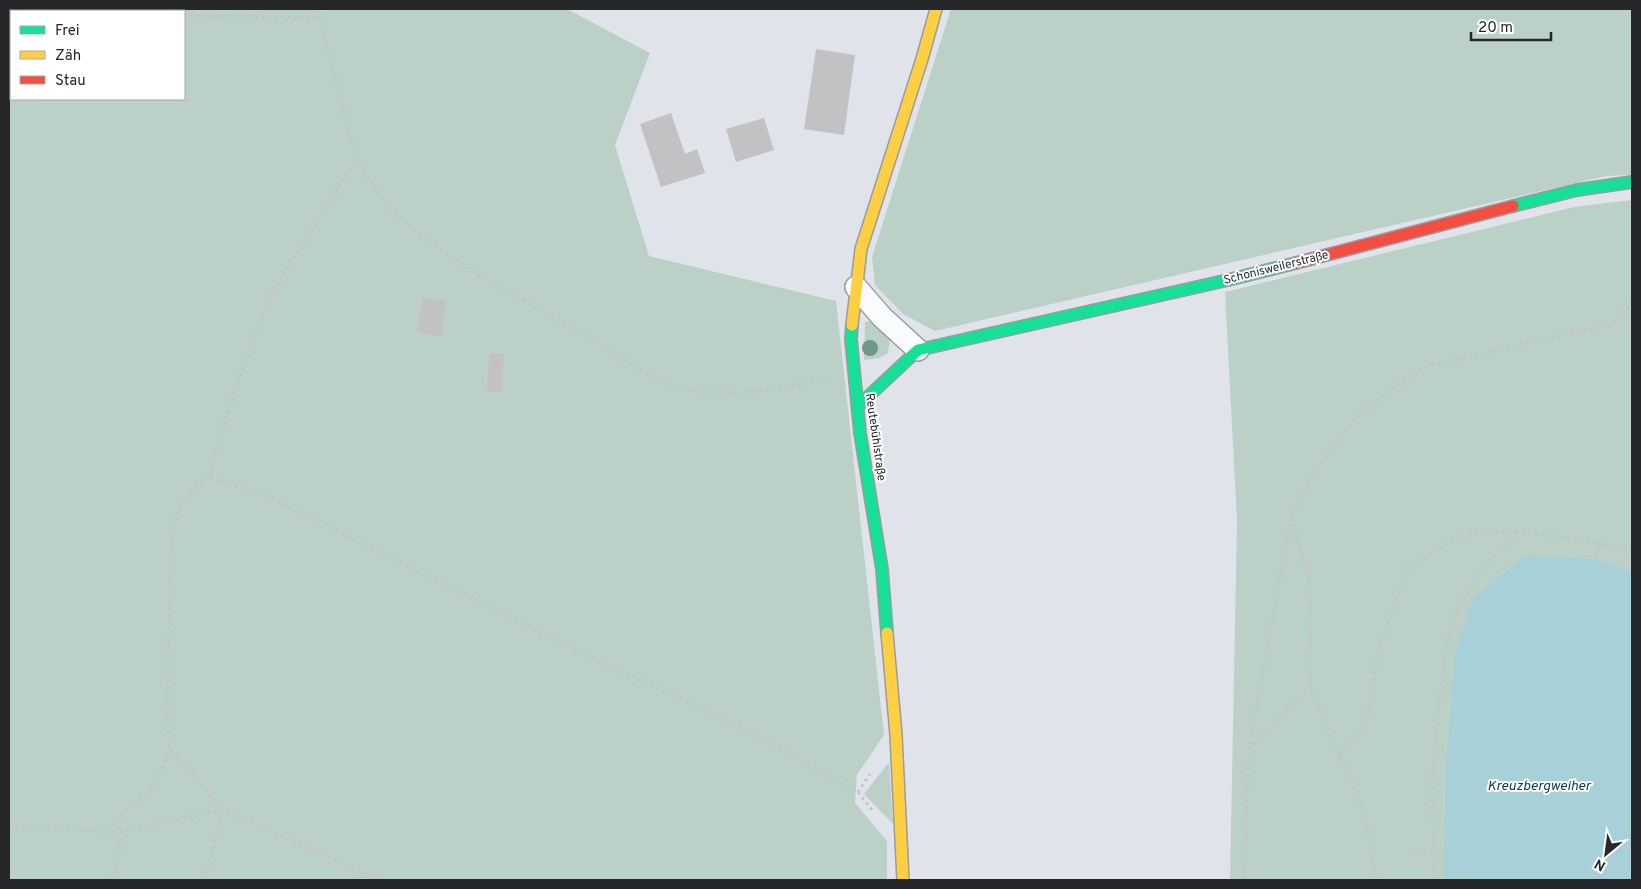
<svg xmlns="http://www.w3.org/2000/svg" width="1641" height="889" viewBox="0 0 1641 889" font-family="Overpass,sans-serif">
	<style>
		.green { fill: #bbd0c7; fill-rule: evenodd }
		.water { fill: #a7d0d8 }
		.building { fill: #c2c2c4 }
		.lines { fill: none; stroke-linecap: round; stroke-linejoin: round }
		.street-casing { stroke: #999ca0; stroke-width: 24 }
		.fast-casing { stroke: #999ca0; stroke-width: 14 }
		.slow-casing { stroke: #999ca0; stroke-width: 14 }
		.jam-casing { stroke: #999ca0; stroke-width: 14 }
		.path { stroke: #c3c3c6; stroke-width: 3; stroke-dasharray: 2.5 4; stroke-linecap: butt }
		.street { stroke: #fafbfc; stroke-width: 21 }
		.fast { stroke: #16e098; stroke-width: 11 }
		.slow { stroke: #ffcf43; stroke-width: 11 }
		.jam { stroke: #f24e42; stroke-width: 11 }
		.tree { fill: #6f9888 }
		.labels { text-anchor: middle; stroke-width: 4; stroke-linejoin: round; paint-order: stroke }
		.street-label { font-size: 12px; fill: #25272b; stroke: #fff }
		.water-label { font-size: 14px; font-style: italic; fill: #053c43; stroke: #fff }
	</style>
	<rect width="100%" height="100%" fill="#e0e4ea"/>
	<!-- green -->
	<g class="green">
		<path d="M9 9H567L650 53 615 145 649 256 836 301 884 735 857 775 855 803 887 841V880H9ZM11 11H184V99H11Z"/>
		<polygon points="951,9 1632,9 1632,175 1606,176 935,331 903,314 875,285 872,257"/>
		<polygon points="1632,200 1632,880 1230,880 1237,521 1225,292 1574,207"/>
		<polygon points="875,321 890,340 888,353 879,358 864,360 865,322"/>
		<polygon points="889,762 893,824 864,794"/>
	</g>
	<!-- water -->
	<polygon class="water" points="1525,556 1596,559 1632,572 1632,880 1444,880 1446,766 1455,653 1473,598"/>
	<!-- building -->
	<g class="building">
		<polygon points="816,49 855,55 844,135 804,129"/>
		<polygon points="671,113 685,154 697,149 705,173 661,187 640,124"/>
		<polygon points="764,118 774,150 736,162 726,129"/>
		<polygon points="422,298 446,301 442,336 417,333"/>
		<polygon points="489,353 504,353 502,392 487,391"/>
	</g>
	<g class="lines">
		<!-- street casing -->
		<g class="street-casing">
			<polyline id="street" points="856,287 882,317 918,350"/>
		</g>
		<!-- fast casing -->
		<g class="fast-casing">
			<g id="fast">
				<polyline points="1513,206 1577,190 1632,182"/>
				<polyline points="852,325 851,339 860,433 882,569 887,633"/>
				<polyline points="858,406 918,350 1228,280 1296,263"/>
			</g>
		</g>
		<!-- slow casing -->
		<g class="slow-casing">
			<g id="slow">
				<polyline points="852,325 861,249 922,59 936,9"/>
				<polyline points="887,633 896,735 903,880"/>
			</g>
		</g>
		<!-- jam casing -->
		<g class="jam-casing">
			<polyline id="jam" points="1296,263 1513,206"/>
		</g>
		<!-- path -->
		<g class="path">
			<polyline points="317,9 356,160 386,204 426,239 473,272 579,331 638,369 666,382 692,391 742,393 828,380"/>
			<polyline points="184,15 319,18"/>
			<polyline points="9,21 11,21"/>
			<polyline points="210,478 275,499 548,637 759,736 858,792 872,810"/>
			<polyline points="1292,518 1310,585 1310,688"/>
			<polyline points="1596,559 1600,543"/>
			<polyline points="1249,749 1310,688 1364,811 1376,880"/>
			<polyline points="1340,755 1367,722 1378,651 1407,569 1458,536 1517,531"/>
			<polyline points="858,792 870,774"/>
			<polyline points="9,826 118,832 223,810 380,880"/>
			<polyline points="1410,852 1433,854"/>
			<polyline points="113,880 120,854 118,832 121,815 154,787 170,749"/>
			<polyline points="204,880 223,810 170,749 167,723 170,581 173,532 179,509 194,487 210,478 219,436 268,300 356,160"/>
			<polyline points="1244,880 1249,749 1291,516 1318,466 1358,415 1422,368 1533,341 1613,325 1632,303"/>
			<polyline points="1434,880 1432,781 1444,654 1455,612 1487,564 1518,531 1600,543 1632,554"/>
		</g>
		<!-- street -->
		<use href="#street" class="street"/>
		<!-- fast -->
		<use href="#fast" class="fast"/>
		<!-- slow -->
		<use href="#slow" class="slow"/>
		<!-- jam -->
		<use href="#jam" class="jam"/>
	</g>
	<!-- trees -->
	<circle class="tree" cx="870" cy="348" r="8"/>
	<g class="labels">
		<!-- street labels -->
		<g class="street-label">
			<text transform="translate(1276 267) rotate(-14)" y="4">Schonisweilerstraße</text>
			<text transform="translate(876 437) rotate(82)" y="4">Reutebühlstraße</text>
		</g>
		<!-- water labels -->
		<g class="water-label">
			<text x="1539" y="790">Kreuzbergweiher</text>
		</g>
	</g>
	<!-- border -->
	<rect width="1641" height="889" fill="none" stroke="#25272b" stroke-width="20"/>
	<!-- legend -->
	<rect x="10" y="10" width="175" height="90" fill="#ffffff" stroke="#a8a9aa"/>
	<rect x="20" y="26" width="25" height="8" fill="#16e098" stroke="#a8a9aa"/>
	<text x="55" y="35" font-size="15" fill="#25272b">Frei</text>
	<rect x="20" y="51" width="25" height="8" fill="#ffcf43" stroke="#a8a9aa"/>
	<text x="55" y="60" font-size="15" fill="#25272b">Zäh</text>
	<rect x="20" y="76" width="25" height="8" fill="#f24e42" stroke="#a8a9aa"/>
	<text x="55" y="85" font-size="15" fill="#25272b">Stau</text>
	<!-- north arrow -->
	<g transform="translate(1606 854) rotate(209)" stroke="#ffffff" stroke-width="4" paint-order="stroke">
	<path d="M0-4L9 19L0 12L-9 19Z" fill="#25272b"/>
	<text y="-8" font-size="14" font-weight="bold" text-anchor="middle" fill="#25272b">N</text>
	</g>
	<!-- scale -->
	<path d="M1471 32v8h80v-8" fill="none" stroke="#25272b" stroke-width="2.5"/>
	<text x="1478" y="32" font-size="15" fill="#25272b" stroke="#ffffff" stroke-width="4" paint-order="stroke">20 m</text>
</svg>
